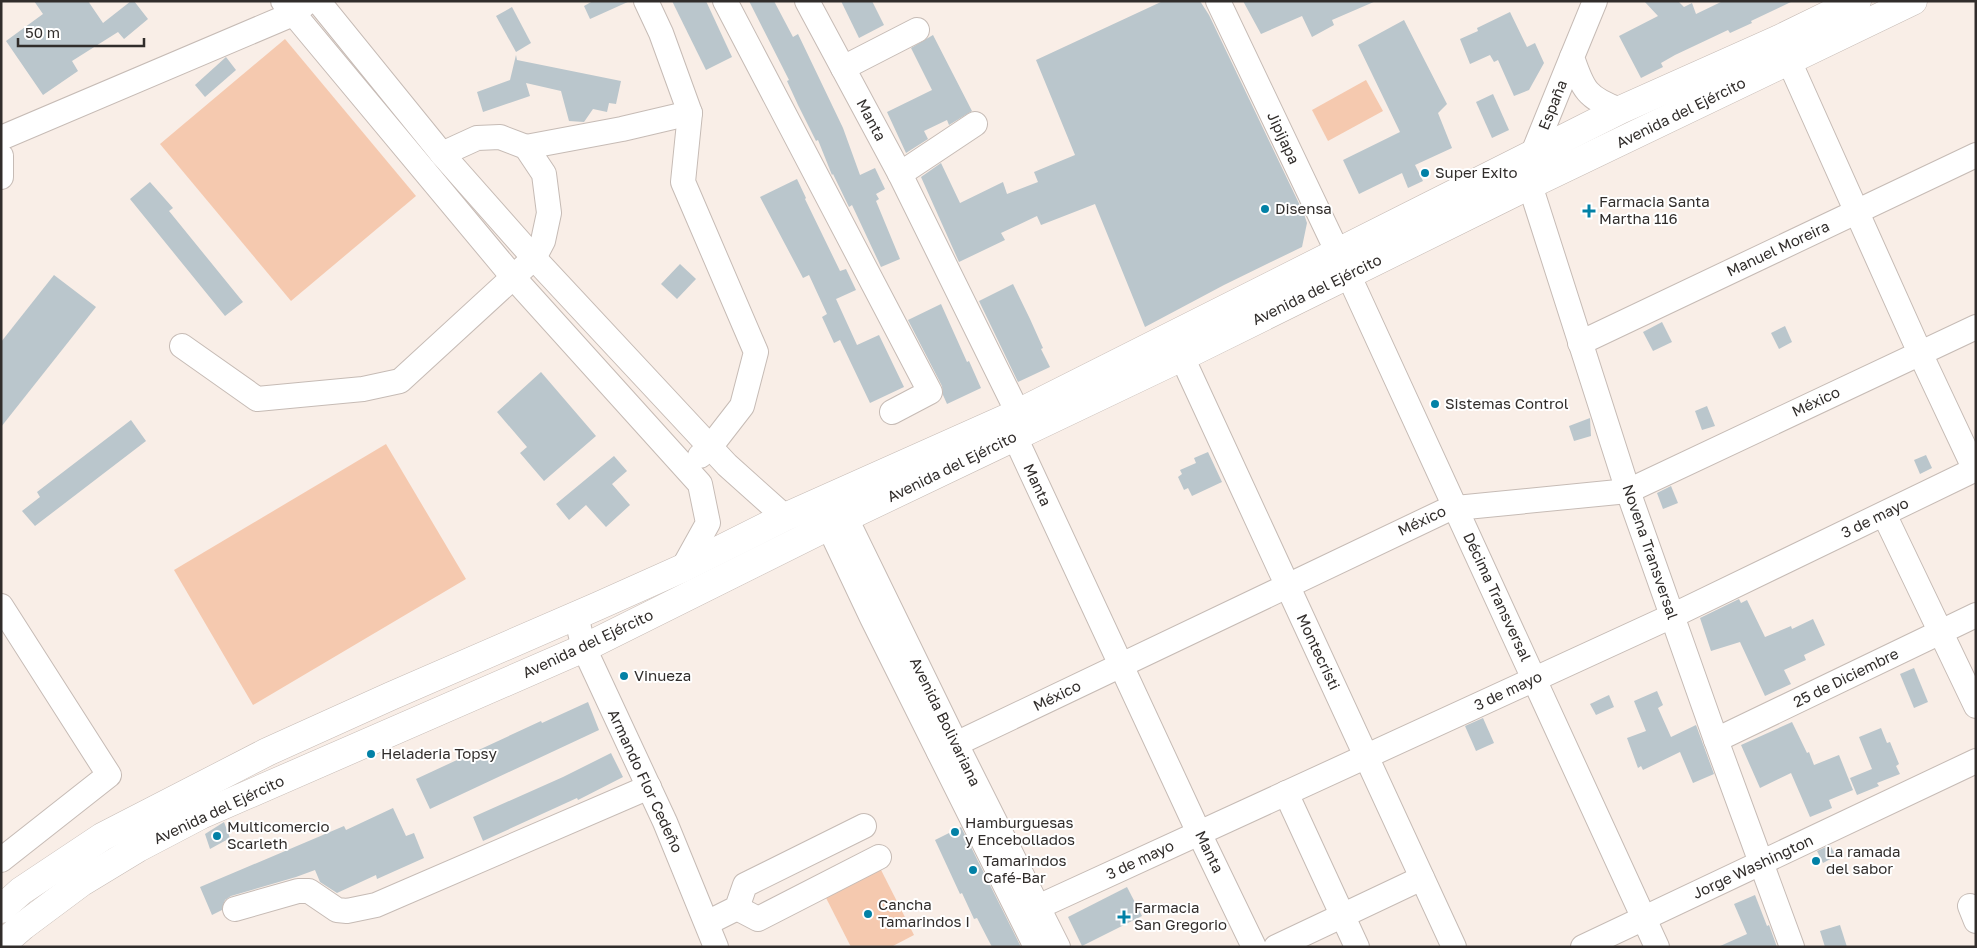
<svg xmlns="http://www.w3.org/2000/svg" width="1977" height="948" viewBox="0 0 1977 948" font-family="'Golos Text',sans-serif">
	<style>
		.green { fill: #f5c9af }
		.building { fill: #bac6cc }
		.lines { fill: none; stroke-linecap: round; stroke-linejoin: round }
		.minor-casing { stroke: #c6bbb5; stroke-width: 26 }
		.major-casing { stroke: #c6bbb5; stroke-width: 29 }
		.minor { stroke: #fff; stroke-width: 24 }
		.major { stroke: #fff; stroke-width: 28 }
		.poi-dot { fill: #0281a6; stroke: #fff; stroke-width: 2 }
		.labels { text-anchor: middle; stroke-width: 4; stroke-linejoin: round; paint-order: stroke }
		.street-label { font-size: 15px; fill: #312d2b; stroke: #fff }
		.poi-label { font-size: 15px; fill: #312d2b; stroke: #fff; text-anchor: start }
	</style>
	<rect width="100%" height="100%" fill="#f9eee7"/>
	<!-- green -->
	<g class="green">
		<polygon points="285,39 416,196 291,301 160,144"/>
		<polygon points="1366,80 1383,111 1328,141 1312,110"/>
		<polygon points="386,444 466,579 253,705 174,570"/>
		<polygon points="878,864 914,935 891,947 851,947 823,892"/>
	</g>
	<!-- building -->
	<g class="building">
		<polygon points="34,1 88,1 103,23 131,1 134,1 148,19 124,39 118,32 72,61 78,71 43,95 6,41 43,14"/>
		<polygon points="593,1 630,1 590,19 584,6"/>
		<polygon points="672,1 706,1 732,57 706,70"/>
		<polygon points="749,1 774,1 793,37 798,34 843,128 860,175 875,168 885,189 876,194 879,199 876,201 900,259 881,267 852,205 849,207 833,174 832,175 818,140 816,141 798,105 787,81 789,80"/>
		<polygon points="841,1 872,1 884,25 859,38"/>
		<polygon points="1163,1 1200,1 1209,15 1304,214 1307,223 1302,247 1224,285 1145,327 1095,204 1041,225 1037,216 1001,233 1005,240 959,262 921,177 941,163 960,203 1003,182 1007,194 1038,182 1034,172 1075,155 1036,60"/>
		<polygon points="1243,1 1376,1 1332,20 1334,25 1312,37 1302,16 1261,34"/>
		<polygon points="1644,1 1678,1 1684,7 1692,3 1696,14 1723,1 1793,1 1751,21 1752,23 1730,33 1728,30 1675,55 1661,63 1663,67 1641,78 1619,36 1658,16"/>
		<polygon points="512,7 531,43 516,52 496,16"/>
		<polygon points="1510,12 1527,47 1535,43 1544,63 1529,90 1514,96 1498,60 1494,62 1490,55 1470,64 1460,39 1478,31 1477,28"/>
		<polygon points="1404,20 1447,104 1438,113 1452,148 1415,165 1423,181 1408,188 1402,173 1359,194 1343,160 1400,132 1358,45"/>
		<polygon points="933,35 972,111 949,125 947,120 924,131 928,139 906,153 887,112 932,90 911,48"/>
		<polygon points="516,55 517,60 621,81 616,104 609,103 607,112 593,109 584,122 569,121 561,91 526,83 530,96 483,112 477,92 510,80"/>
		<polygon points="226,57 236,70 205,97 195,85"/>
		<polygon points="1493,94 1509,130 1492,138 1476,102"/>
		<polygon points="797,179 806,198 805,199 840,271 846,269 856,290 836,299 857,345 879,335 904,387 870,403 840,340 834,343 822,317 827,314 809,275 803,278 760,197"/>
		<polygon points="150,182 173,208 169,211 243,302 225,316 130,199"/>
		<polygon points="680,264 696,279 677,299 661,284"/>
		<polygon points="54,275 96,307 1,427 1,342"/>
		<polygon points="1013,284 1030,319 1043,348 1041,349 1050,367 1018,382 979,301"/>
		<polygon points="941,304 967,362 969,361 981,388 947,404 943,395 942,386 908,320"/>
		<polygon points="1662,322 1672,342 1653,351 1643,332"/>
		<polygon points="1785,326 1792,342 1779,349 1771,333"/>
		<polygon points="541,372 596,436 544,481 520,453 527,447 497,412"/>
		<polygon points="1707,406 1715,426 1702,430 1695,411"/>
		<polygon points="1590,418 1591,436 1574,441 1569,426"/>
		<polygon points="131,420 146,441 35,526 22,511 40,497 37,492"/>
		<polygon points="1208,452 1222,482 1192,496 1188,488 1184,490 1178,477 1182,474 1180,470 1196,463 1194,458"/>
		<polygon points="1926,455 1932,468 1920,474 1914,460"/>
		<polygon points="614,456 627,471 612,484 630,505 606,527 586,505 569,520 556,504"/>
		<polygon points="1671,486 1678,503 1663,509 1657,493"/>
		<polygon points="1739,599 1741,603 1747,600 1765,637 1791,626 1792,629 1813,619 1825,645 1804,655 1806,660 1784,670 1791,684 1765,696 1740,642 1711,651 1700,618"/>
		<polygon points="1914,668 1928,702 1914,708 1900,674"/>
		<polygon points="1657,691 1663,705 1658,708 1671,737 1696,725 1714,774 1693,783 1680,752 1643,770 1641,766 1638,768 1627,738 1646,731 1634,701"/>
		<polygon points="1609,695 1614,707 1596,715 1590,704"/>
		<polygon points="588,702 599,730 430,809 416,779 541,721 542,723"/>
		<polygon points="1483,718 1494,743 1476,751 1465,726"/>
		<polygon points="1792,722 1807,753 1809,752 1814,765 1839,755 1853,790 1829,800 1832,808 1810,817 1791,773 1760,788 1741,745"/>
		<polygon points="1881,728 1887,743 1890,742 1899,764 1896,766 1900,774 1877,783 1879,786 1857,795 1850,778 1872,769 1859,737"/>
		<polygon points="611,753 623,777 578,800 577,798 483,841 473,817 563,777"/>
		<polygon points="393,808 406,836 414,833 424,858 377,879 376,875 337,893 320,882 315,870 296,877 231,896 225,900 222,910 212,915 200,887 344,826 346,830"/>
		<polygon points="224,822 230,838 210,849 205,834"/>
		<polygon points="961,827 1021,947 992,947 977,918 974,919 962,893 960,894 935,840"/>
		<polygon points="1830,845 1836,856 1823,863 1817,851"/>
		<polygon points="1127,887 1142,916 1082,946 1068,917"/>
		<polygon points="1755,895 1767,926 1769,925 1777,947 1718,947 1747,934 1734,904"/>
		<polygon points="1840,925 1847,947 1825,947 1820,931"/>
	</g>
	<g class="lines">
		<!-- minor casing -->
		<g class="minor-casing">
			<g id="minor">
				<polyline points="283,1 513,277 700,484 708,523 683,568"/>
				<polyline points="318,1 442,154 534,258 727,465 785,517"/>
				<polyline points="646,1 661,33 690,113 683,182 756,352 742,406 711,446 700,456"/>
				<polyline points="725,1 930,392 892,412"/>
				<polyline points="807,1 900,174 1018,413 1015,437 1199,833 1254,947"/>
				<polyline points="1218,1 1348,274 1657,947"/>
				<path d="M1595 1 1572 57C1583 90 1587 98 1620 110"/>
				<polyline points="1781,43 1920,353 1975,470"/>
				<polyline points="1572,57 1533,153 1530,185 1628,491 1716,740 1792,947"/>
				<polyline points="843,68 917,30"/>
				<polyline points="1,138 293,14 304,5"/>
				<polyline points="526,147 622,129 690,113"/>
				<polyline points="1,156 1,177"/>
				<polyline points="900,174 975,124"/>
				<polyline points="1580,343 1976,155"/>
				<polyline points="182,346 257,399 363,389 400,381 534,258 543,241 549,213 544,174 526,147 500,137 477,138 442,154"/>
				<polyline points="1182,357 1454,947"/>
				<polyline points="838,502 956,744 1058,947"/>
				<polyline points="821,510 872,618 1036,947"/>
				<polyline points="1884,514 1976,706"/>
				<polyline points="1,606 109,775 1,860"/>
				<polyline points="576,616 584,648 665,822 716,947"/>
				<polyline points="1716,740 1976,615"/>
				<polyline points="939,752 1455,506 1456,508 1628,491 1976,327"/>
				<polyline points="1286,793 1357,947"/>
				<polyline points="1970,906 1976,921"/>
				<polyline points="1038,907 1672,616 1976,469"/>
				<polyline points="737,908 758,919 879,857"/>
				<polyline points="235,909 298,891 309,891 337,910 347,911 376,905 649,787"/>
				<polyline points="707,923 737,908 745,885 864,826"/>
				<polyline points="1276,947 1422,878"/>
				<polyline points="1583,947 1976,761"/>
			</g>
		</g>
		<!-- major casing -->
		<g class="major-casing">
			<g id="major">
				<polyline points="1,909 21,891 102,837 267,752 391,696 598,606 683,568 785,517 1018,413 1620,110 1779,39 1857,1"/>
				<polyline points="1,945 23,926 82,882 138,848 201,815 584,648 845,518 1182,357 1530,185 1913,1"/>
			</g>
		</g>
		<!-- minor -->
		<use href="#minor" class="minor"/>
		<!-- major -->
		<use href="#major" class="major"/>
	</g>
	<!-- markers -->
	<g class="poi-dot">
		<circle cx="1425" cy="173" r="5"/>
		<circle cx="1265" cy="209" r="5"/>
		<path d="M1586.5 203.5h5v5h5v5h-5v5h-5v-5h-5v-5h5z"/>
		<circle cx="1435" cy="404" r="5"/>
		<circle cx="624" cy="676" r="5"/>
		<circle cx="371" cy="754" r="5"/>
		<circle cx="955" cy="832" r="5"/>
		<circle cx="217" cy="836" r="5"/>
		<circle cx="1816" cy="861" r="5"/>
		<circle cx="973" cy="870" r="5"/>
		<circle cx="868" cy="914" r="5"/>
		<path d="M1121.5 909.5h5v5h5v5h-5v5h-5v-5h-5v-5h5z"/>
	</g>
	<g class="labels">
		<!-- street labels -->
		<g class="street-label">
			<text transform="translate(1553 105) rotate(-68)" y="5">España</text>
			<text transform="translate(1681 113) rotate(-26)" y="5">Avenida del Ejército</text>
			<text transform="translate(871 120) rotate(62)" y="5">Manta</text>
			<text transform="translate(1283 138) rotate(65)" y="5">Jipijapa</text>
			<text transform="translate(1778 249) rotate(-25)" y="5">Manuel Moreira</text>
			<text transform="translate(1317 290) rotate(-26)" y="5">Avenida del Ejército</text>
			<text transform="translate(1816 402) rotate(-25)" y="5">México</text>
			<text transform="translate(952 467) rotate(-26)" y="5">Avenida del Ejército</text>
			<text transform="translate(1037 485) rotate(65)" y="5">Manta</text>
			<text transform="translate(1875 518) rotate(-26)" y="5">3 de mayo</text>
			<text transform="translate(1422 521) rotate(-25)" y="5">México</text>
			<text transform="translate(1650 552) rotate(71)" y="5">Novena Transversal</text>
			<text transform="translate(1497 597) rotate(65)" y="5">Décima Transversal</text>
			<text transform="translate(588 644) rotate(-25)" y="5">Avenida del Ejército</text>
			<text transform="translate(1318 652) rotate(65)" y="5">Montecristi</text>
			<text transform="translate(1846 678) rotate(-26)" y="5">25 de Diciembre</text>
			<text transform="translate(1508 691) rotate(-25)" y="5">3 de mayo</text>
			<text transform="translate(1057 696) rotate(-26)" y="5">México</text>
			<text transform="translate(945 722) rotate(64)" y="5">Avenida Bolivariana</text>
			<text transform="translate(645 781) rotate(65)" y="5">Armando Flor Cedeño</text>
			<text transform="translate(219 810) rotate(-25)" y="5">Avenida del Ejército</text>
			<text transform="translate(1209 852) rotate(64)" y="5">Manta</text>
			<text transform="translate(1140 860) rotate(-25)" y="5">3 de mayo</text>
			<text transform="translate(1753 867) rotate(-25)" y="5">Jorge Washington</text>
		</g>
		<!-- poi labels -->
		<g class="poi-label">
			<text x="1435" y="178">Super Exito</text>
			<text x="1599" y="207">Farmacia Santa<tspan x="1599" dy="17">Martha 116</tspan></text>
			<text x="1275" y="214">Disensa</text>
			<text x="1445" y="409">Sistemas Control</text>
			<text x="634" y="681">Vinueza</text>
			<text x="381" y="759">Heladeria Topsy</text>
			<text x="965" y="828">Hamburguesas<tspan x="965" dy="17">y Encebollados</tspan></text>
			<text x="227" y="832">Multicomercio<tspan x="227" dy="17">Scarleth</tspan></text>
			<text x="1826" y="857">La ramada<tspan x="1826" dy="17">del sabor</tspan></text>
			<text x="983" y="866">Tamarindos<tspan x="983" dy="17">Café-Bar</tspan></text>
			<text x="878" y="910">Cancha<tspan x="878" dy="17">Tamarindos I</tspan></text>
			<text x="1134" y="913">Farmacia<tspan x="1134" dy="17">San Gregorio</tspan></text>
		</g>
	</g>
	<!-- border -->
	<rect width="1977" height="948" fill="none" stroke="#312d2b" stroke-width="5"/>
	<!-- scale -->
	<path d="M18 38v8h126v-8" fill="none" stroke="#312d2b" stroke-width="2.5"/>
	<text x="25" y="38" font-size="15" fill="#312d2b" stroke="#ffffff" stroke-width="4" paint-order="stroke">50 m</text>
</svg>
